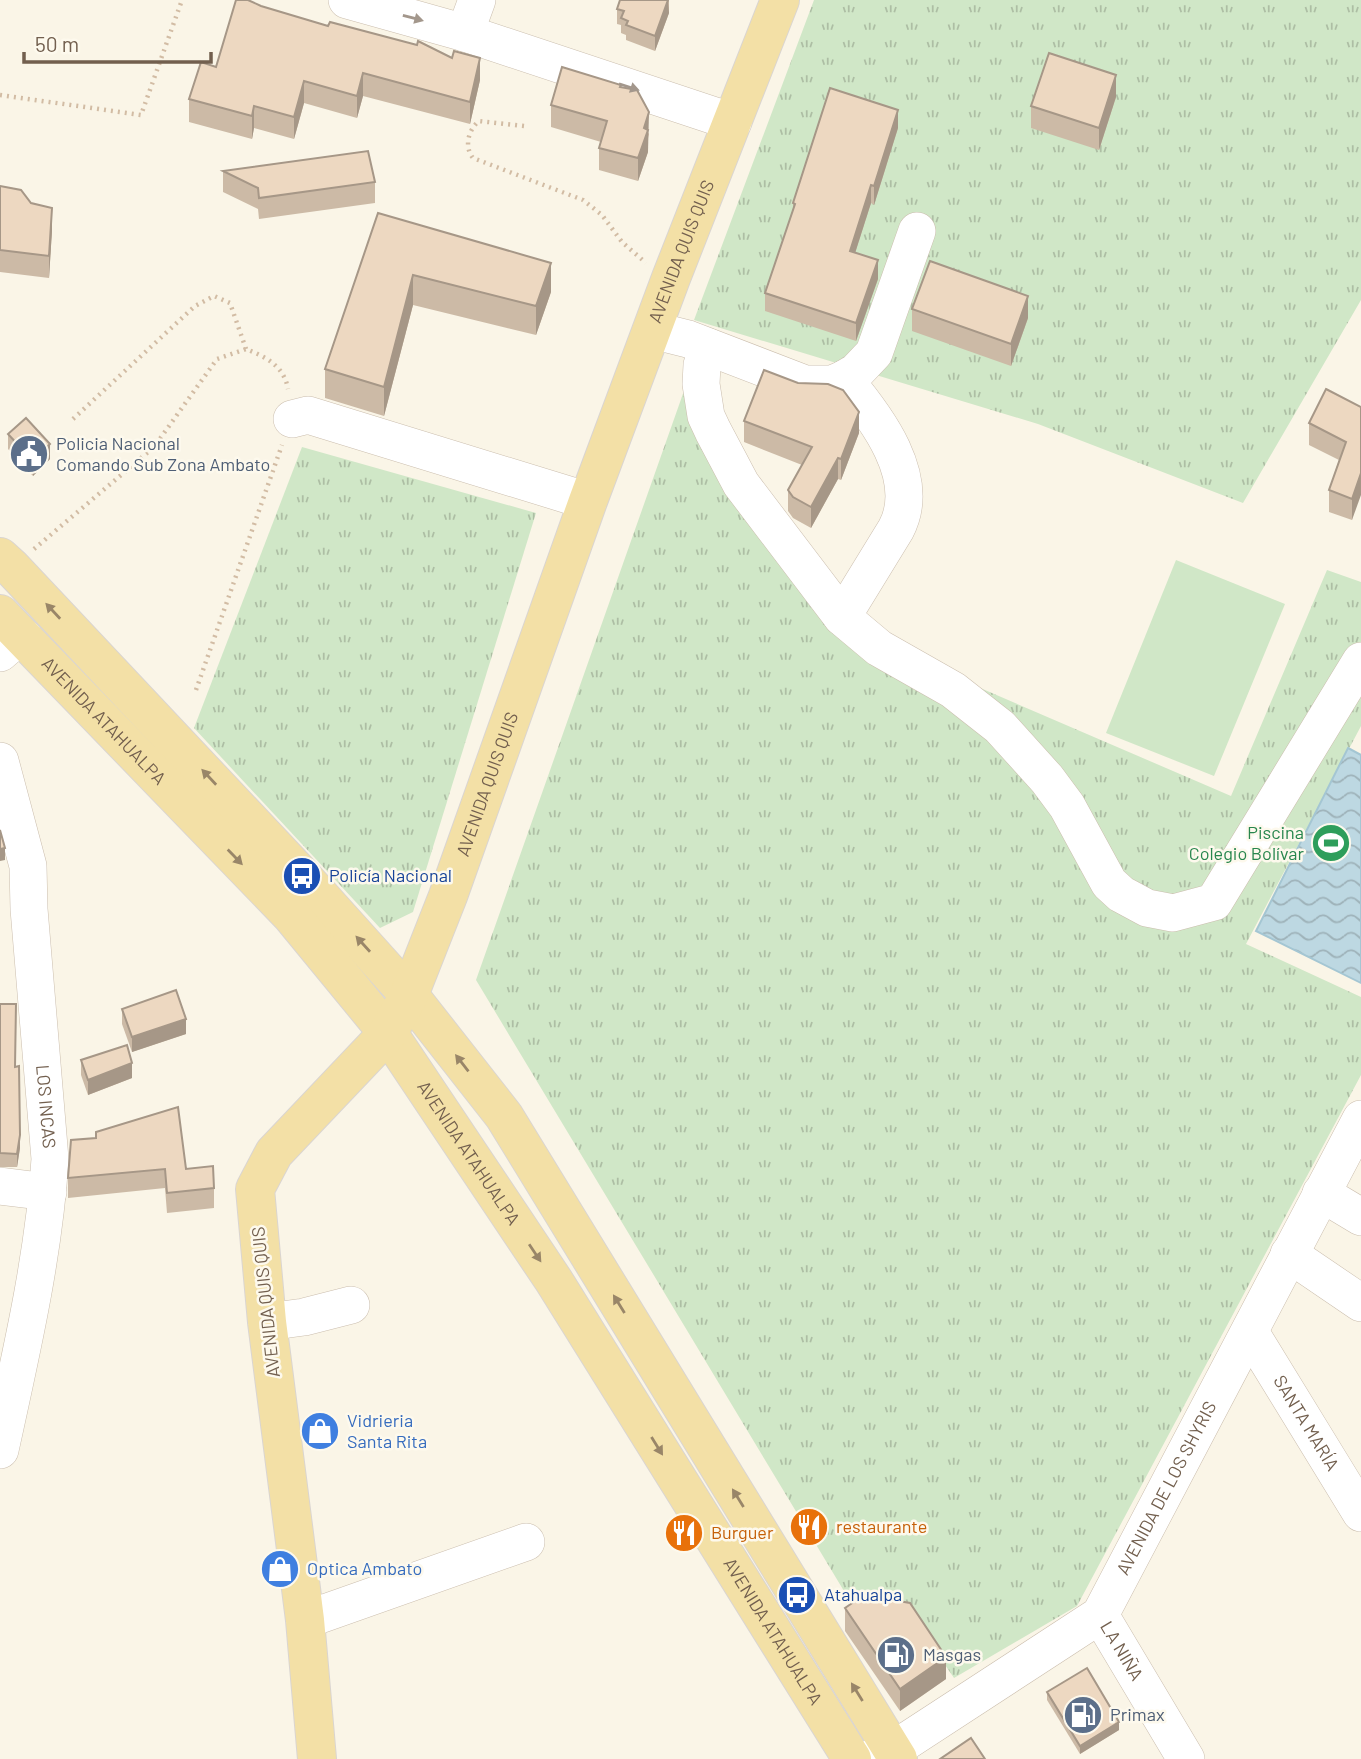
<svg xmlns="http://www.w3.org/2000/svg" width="1361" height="1759" viewBox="0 0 1361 1759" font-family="Barlow,sans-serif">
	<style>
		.green { fill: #d0e7c7 }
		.park { fill: url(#park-tufts) }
		.water { fill: url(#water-waves); stroke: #a4c6d3; stroke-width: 2 }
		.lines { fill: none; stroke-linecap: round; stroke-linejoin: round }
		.minor-casing { stroke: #cbbeae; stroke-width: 38 }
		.major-casing { stroke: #dad5d1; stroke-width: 40 }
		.path { stroke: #d2bca4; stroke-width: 4.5; stroke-dasharray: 2 5; stroke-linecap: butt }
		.minor { stroke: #fff; stroke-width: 37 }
		.major { stroke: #f3e0a6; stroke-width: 38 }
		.wall { fill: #ccbaa6 }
		.shaded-wall { fill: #a69787 }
		.building { fill: #edd8c1; stroke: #a69787; stroke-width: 2 }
		.oneway { fill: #a3978c }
		.oneway2 { fill: #998668 }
		.labels { text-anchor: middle; stroke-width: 5; stroke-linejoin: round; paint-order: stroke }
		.street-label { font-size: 18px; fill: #725f4e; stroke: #fdf9ed }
		.service-label { font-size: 18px; fill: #4e5e75; stroke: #fdf9ed; text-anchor: start }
		.leisure-label { font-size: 18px; fill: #27864d; stroke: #fdf9ed; text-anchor: end }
		.transit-label { font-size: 18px; fill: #164399; stroke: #fdf9ed; text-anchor: start }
		.shop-label { font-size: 18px; fill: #366cbe; stroke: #fdf9ed; text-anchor: start }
		.food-label { font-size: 18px; fill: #c56008; stroke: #fdf9ed; text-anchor: start }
	</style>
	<defs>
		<pattern id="park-tufts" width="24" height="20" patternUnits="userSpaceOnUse" patternTransform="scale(1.75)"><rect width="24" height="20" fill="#d0e7c7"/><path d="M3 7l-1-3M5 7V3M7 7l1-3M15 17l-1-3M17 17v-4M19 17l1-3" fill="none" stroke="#adbea4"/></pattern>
		<pattern id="water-waves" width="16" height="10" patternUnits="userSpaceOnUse" patternTransform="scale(1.75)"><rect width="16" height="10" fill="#bdd8e2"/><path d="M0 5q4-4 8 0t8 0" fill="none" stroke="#9eb2b9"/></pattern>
	</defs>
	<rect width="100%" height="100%" fill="#faf5e7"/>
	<!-- green -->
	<polygon class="green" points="1176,560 1285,604 1214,776 1106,733"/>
	<!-- park -->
	<g class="park">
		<polygon points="814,0 1361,0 1361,300 1243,503 1038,424 694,320"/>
		<polygon points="691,371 841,628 1231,796 1327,570 1361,582 1361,726 1246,944 1361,997 1361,1075 1077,1606 954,1678 915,1621 853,1606 476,980"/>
		<polygon points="302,447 536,513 413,912 380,928 194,728"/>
	</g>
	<!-- water -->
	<polygon class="water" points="1348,748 1361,755 1361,983 1256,931"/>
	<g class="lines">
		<!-- minor casing -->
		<g class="minor-casing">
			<g id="minor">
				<polyline points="347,0 465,33 733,122"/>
				<polyline points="465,33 477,0"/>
				<polyline points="652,330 688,339 805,384 832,384 844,379 856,372 874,353 917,231"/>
				<polyline points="708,347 702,365 701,384 706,416 713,431 741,484 842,617 879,648 953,690 1000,727 1047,779 1067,806 1109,883 1121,894 1147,908 1173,913 1214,902 1361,661"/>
				<polyline points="292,419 308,415 588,501"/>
				<path d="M842 617 896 529C923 478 876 417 844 379"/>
				<polyline points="0,653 8,646 24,638"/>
				<path id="s1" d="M0 761 28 866 29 909 50 1159C44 1256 21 1354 0 1450"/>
				<polyline points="0,1186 48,1192"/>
				<polyline points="1321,1193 1361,1217"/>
				<polyline points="1289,1254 1361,1303"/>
				<polyline points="267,1322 304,1317 351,1305"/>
				<path id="s2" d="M1250 1332 1361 1513"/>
				<path id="s3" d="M1100 1615 1186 1759"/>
				<polyline points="305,1620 526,1542"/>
				<path id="s4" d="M869 1759 893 1750 1100 1615 1361 1119"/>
			</g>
		</g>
		<!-- major casing -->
		<g class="major-casing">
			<g id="major">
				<polyline points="0,557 11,567 302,876 409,995 504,1116 898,1759"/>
				<path id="s5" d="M0 614 291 915 388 1033 554 1281 852 1759"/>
				<path id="s6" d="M317 1759 305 1620 267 1322 255 1189 274 1153 388 1033 409 995 448 896 588 501 671 278 780 0"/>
			</g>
		</g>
		<!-- path -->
		<g class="path">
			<polyline points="0,95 141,115 182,0"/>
			<path d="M524 126 479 121C468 130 464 147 473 158L583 200 602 215 622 242 646 263"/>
			<polyline points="73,419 195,306 214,296 230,303 246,349"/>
			<path d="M34 549 154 447 217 359 246 349C266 357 284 366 288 389"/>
			<polyline points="196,690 282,445"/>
		</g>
		<!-- minor -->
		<use href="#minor" class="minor"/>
		<!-- major -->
		<use href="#major" class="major"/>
	</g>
	<!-- wall -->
	<g class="wall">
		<polygon points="669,0 669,13 655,51 626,40 626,35 621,33 621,25 617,24 617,9"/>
		<polygon points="261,6 480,80 470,124 363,96 357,118 304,103 294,139 254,128 252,139 189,122 189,99 216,67"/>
		<polygon points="621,87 649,134 648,138 648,152 638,181 599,170 599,148 601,142 551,127 551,105"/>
		<polygon points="1116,97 1099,150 1031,128 1031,106"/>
		<polygon points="898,128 874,205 871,203 855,253 878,279 856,341 765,311 765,293 793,210 793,203"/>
		<polygon points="223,171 375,182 375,203 259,219 258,209 223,192"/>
		<polygon points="0,186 31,203 52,230 49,278 0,272"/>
		<polygon points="378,213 551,292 536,335 413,305 384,416 325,398 325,369"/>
		<polygon points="912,309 1028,318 1011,366 912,331"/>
		<polygon points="1361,407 1352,520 1329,512 1329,490 1339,460 1309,445 1309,423"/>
		<polygon points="744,421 859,433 841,480 838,479 811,528 793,518 788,511 788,490 802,465 744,442"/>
		<polygon points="8,434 50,459 33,476 8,449"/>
		<polygon points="0,1004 15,1067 20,1148 17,1167 0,1167"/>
		<polygon points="122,1009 186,1034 132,1052 122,1024"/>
		<polygon points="81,1060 132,1078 88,1095 81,1075"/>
		<polygon points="96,1138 186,1169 214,1188 214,1208 167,1213 165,1188 68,1198 68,1178"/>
		<polygon points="845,1608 946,1679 900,1711 845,1631"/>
		<polygon points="1047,1692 1119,1730 1080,1754 1047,1700"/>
	</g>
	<!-- shaded-wall -->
	<g class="shaded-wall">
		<polygon points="668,0 669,13 655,51 655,36"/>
		<polygon points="480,58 480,80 470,124 470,102"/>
		<polygon points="363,73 363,96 357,118 357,96"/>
		<polygon points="1116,75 1116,97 1099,150 1099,128"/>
		<polygon points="304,81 304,103 294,139 294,117"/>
		<polygon points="254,106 254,128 252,139 252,116"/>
		<polygon points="898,110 898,128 874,205 874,186"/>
		<polygon points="649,112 648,152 638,181 638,158 644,128"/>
		<polygon points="871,185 871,203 850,269 850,251"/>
		<polygon points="52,208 52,230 49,278 49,256"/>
		<polygon points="878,260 878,279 856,341 856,323"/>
		<polygon points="551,263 551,292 536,335 536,306"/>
		<polygon points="413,275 413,305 384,416 384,387"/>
		<polygon points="1028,296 1028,318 1011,366 1011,344"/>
		<polygon points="859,412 859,433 841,480 841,459"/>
		<polygon points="50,444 50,459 33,476 33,461"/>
		<polygon points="838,458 838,479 811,528 811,507"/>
		<polygon points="1361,473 1361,495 1352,520 1352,499"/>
		<polygon points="5,848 5,860 0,861 0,849"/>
		<polygon points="186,1019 186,1034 132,1052 132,1037"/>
		<polygon points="132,1063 132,1078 88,1095 88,1080"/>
		<polygon points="20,1135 20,1148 17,1167 17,1154"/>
		<polygon points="946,1657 946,1679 900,1711 900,1689"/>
		<polygon points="1119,1722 1119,1730 1080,1754 1080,1746"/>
	</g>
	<!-- building -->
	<g class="building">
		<polygon points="236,0 248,0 261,6 328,26 330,22 417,45 418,41 452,58 454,51 480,58 470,102 363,73 357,96 304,81 294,117 254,106 252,116 189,99 201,62 216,67"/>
		<polygon points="620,0 668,0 655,36 626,25 628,21 621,18 624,11 617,9"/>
		<polygon points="1049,53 1116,75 1099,128 1031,106"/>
		<polygon points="562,67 621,85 620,87 637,90 649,112 644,128 648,130 638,158 599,148 607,121 551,105"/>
		<polygon points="830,88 898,110 874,186 871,185 850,251 878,260 856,323 765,293 795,204 793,203"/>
		<polygon points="368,151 375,182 259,198 258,188 223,171"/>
		<polygon points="0,186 21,190 31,203 52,208 49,256 0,250"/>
		<polygon points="378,213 551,263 536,306 413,275 384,387 325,369"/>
		<polygon points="930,261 1028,296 1011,344 912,309"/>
		<polygon points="764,370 798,383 828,384 843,390 859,412 841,459 838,458 811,507 793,497 788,490 812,447 744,421"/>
		<polygon points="1326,389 1361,407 1361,473 1352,499 1329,490 1346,442 1309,423"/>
		<polygon points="26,418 50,444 33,461 8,434"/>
		<polygon points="0,830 5,848 0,849"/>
		<polygon points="176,990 186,1019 132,1037 122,1009"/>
		<polygon points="0,1004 16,1004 15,1067 19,1066 20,1135 17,1154 0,1153"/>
		<polygon points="127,1045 132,1063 88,1080 81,1060"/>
		<polygon points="178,1107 186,1169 213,1166 214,1188 167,1193 165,1169 68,1178 71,1140 96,1138 96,1132"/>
		<polygon points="864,1595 910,1603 946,1657 900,1689 845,1608"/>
		<polygon points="1087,1668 1119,1722 1080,1746 1047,1692"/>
		<polygon points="971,1738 985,1759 940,1759"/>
	</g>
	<!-- one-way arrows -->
	<defs><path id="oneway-solid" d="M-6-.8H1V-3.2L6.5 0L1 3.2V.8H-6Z" transform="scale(1.75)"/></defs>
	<g class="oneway">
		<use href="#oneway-solid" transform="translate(413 18) rotate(15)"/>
		<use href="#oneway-solid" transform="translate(629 87) rotate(18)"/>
	</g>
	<g class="oneway2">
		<use href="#oneway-solid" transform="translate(53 611) rotate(-133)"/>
		<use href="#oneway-solid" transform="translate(209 777) rotate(-133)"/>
		<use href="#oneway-solid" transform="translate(235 857) rotate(46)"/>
		<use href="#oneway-solid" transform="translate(363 944) rotate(-132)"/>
		<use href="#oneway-solid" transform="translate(462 1063) rotate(-128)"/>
		<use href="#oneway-solid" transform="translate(535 1253) rotate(56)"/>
		<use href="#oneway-solid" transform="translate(619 1304) rotate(-122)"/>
		<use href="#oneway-solid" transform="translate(657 1446) rotate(58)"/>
		<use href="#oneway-solid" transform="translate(738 1498) rotate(-122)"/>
		<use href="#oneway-solid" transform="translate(857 1692) rotate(-122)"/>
	</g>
	<!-- icons -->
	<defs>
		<g id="civic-disc" transform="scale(2.0125)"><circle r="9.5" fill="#5c6f8a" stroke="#fdf9ed"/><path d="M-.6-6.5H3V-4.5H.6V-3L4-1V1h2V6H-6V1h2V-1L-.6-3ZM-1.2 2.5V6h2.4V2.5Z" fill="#fff"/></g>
		<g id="stadium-disc" transform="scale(2.0125)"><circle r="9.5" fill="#2e9e5b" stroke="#fdf9ed"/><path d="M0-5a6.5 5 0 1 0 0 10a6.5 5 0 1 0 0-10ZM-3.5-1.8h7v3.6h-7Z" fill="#fff"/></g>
		<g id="bus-disc" transform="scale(2.0125)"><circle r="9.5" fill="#1a4fb4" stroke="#fdf9ed"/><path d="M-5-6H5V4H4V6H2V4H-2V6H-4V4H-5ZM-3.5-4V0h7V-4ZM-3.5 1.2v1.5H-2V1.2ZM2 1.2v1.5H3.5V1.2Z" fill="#fff"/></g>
		<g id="shop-disc" transform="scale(2.0125)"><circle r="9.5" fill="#3f7fe0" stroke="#fdf9ed"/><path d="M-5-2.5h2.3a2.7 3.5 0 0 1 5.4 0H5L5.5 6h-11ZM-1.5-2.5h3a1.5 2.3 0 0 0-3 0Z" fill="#fff"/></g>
		<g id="restaurant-disc" transform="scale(2.0125)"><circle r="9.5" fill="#e8710a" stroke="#fdf9ed"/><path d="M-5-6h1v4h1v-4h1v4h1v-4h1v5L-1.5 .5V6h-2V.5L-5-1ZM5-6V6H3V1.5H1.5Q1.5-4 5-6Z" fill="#fff"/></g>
		<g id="fuel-disc" transform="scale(2.0125)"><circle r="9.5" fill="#5c6f8a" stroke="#fdf9ed"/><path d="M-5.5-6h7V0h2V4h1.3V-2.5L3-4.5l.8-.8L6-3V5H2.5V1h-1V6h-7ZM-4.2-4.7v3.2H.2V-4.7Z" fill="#fff"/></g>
	</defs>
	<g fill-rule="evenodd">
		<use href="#civic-disc" x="29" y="454"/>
		<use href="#stadium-disc" x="1331" y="843"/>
		<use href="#bus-disc" x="302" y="876"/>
		<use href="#shop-disc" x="320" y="1431"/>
		<use href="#restaurant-disc" x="809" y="1527"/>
		<use href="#restaurant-disc" x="684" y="1533"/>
		<use href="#shop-disc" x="280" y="1569"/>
		<use href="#bus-disc" x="797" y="1595"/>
		<use href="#fuel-disc" x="896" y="1655"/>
		<use href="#fuel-disc" x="1083" y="1715"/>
	</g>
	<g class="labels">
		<!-- street labels -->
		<g class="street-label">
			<text dy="6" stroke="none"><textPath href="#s6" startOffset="1615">AVENIDA QUIS QUIS</textPath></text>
			<text dy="6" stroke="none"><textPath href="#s5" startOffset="149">AVENIDA ATAHUALPA</textPath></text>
			<text dy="6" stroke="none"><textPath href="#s6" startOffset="1048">AVENIDA QUIS QUIS</textPath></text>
			<text dy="6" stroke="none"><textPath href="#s1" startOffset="350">LOS INCAS</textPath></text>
			<text dy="6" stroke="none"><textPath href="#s5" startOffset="716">AVENIDA ATAHUALPA</textPath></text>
			<text transform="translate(266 1302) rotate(-96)" y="6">AVENIDA QUIS QUIS</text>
			<text dy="6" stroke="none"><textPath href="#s2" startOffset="107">SANTA MARÍA</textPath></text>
			<text dy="6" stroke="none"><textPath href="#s4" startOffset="416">AVENIDA DE LOS SHYRIS</textPath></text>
			<text dy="6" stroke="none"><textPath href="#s5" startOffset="1283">AVENIDA ATAHUALPA</textPath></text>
			<text dy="6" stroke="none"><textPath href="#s3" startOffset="42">LA NIÑA</textPath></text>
		</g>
		<!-- service labels -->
		<g class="service-label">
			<text x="56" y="450">Policia Nacional<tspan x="56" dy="21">Comando Sub Zona Ambato</tspan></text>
			<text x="923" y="1661">Masgas</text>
			<text x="1110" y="1721">Primax</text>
		</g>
		<!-- leisure labels -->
		<g class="leisure-label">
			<text x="1304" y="839">Piscina<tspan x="1304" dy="21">Colegio Bolívar</tspan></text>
		</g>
		<!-- transit labels -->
		<g class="transit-label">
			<text x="329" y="882">Policía Nacional</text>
			<text x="824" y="1601">Atahualpa</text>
		</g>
		<!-- shop labels -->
		<g class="shop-label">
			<text x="347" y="1427">Vidrieria<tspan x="347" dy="21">Santa Rita</tspan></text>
			<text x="307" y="1575">Optica Ambato</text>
		</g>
		<!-- food labels -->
		<g class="food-label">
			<text x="836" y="1533">restaurante</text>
			<text x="711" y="1539">Burguer</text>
		</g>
	</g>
	<!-- scale -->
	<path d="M24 52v10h187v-10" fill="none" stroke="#725f4e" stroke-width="3.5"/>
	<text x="35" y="52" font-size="21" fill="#725f4e" stroke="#fdf9ed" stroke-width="5" paint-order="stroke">50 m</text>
</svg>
